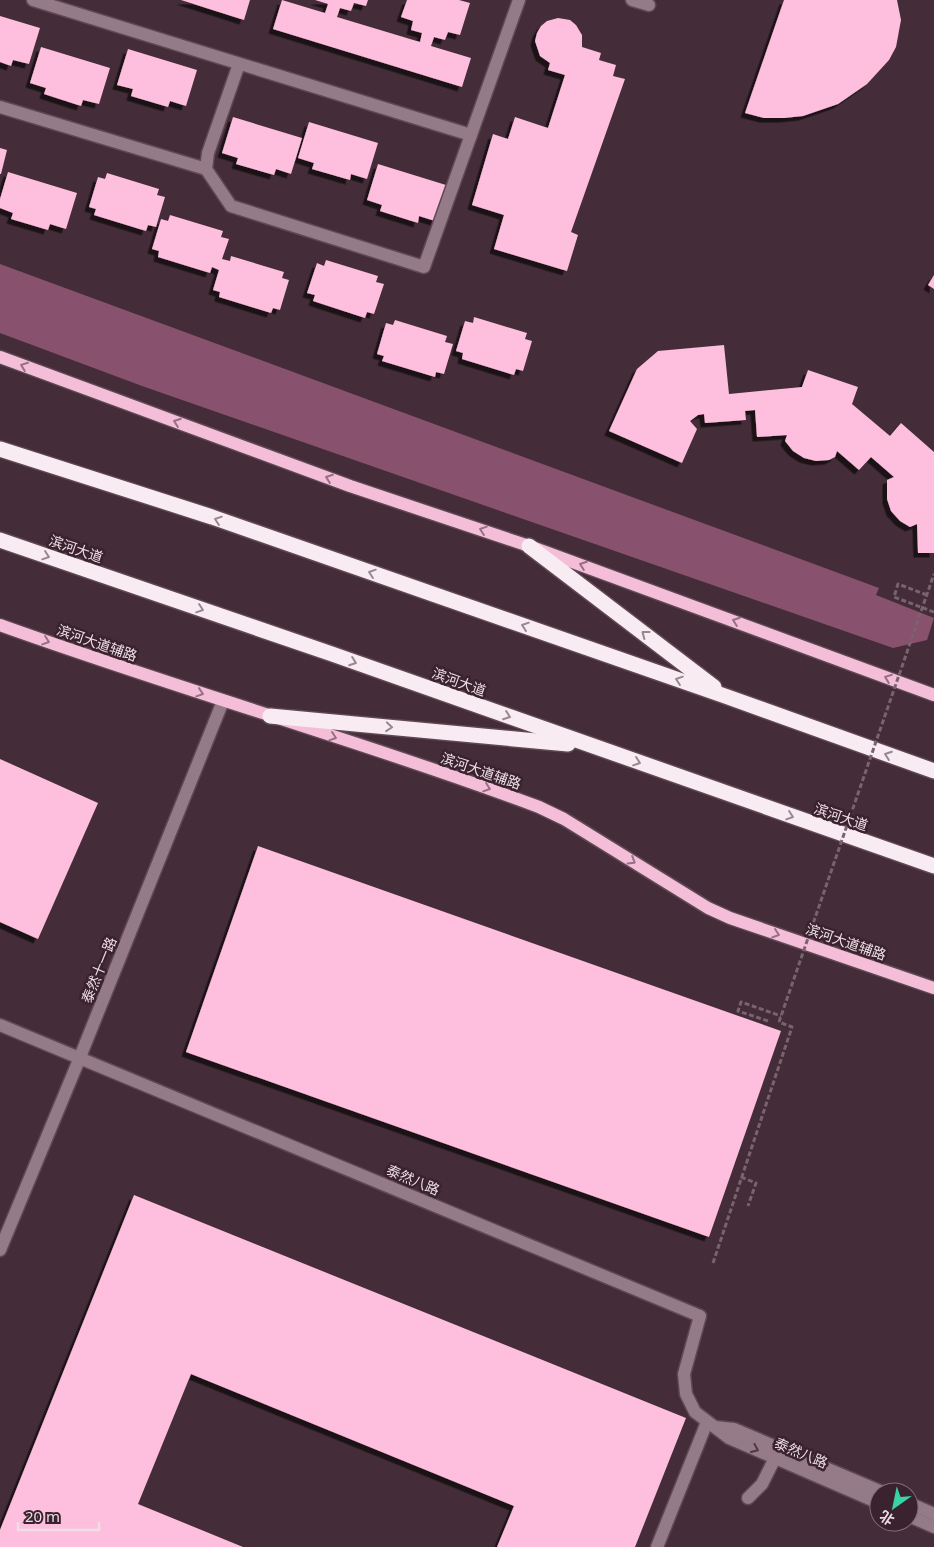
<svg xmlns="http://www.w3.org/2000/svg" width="934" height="1547" viewBox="0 0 934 1547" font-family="'Noto Sans','Noto Sans SC',sans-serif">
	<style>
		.forest { fill: #88516d }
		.building { fill: #febede; filter: url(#shadow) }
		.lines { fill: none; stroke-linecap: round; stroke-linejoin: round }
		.minor-casing { stroke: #5f4854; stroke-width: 15 }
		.major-casing { stroke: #5f4854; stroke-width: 15 }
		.highway-casing { stroke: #5f4854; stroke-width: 18 }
		.path { stroke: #79636e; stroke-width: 3; stroke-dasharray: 5 2.5; stroke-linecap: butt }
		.minor { stroke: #957a87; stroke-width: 12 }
		.major { stroke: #f4bed8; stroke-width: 12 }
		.highway { stroke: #f8ebf1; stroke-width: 15 }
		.path-bridge { stroke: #79636e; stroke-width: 3; stroke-dasharray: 5 2.5; stroke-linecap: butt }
		.oneway { stroke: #977083 }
		.oneway2 { stroke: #998790 }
		.oneway3 { stroke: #513944 }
		.labels { text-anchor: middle; stroke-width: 5; stroke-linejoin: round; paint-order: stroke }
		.street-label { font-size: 14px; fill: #eedee5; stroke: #3a232e }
	</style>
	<defs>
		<filter id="shadow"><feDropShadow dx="-4.5" dy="4.5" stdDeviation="0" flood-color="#0009"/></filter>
	</defs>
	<rect width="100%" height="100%" fill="#442c38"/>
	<!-- forest -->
	<polygon class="forest" points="0,264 879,588 876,595 934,618 927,640 893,648 142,386 0,333"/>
	<!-- building -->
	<g class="building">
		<polygon points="181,0 250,0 244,20"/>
		<polygon points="282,0 325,13 328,4 315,0 368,0 366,6 354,3 351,11 340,8 337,17 420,42 422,33 411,30 413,21 401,17 407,0 459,0 470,3 460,35 448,32 445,40 434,37 431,46 471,58 462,87 273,29"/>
		<polygon points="784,0 897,0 901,20 896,47 889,60 867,84 838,104 803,116 784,118 764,118 745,113"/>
		<polygon points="0,16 40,28 29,64 13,60 11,66 0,62"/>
		<polygon points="558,18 570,20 576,25 582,35 582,47 601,53 599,60 616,65 613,76 625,79 571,232 578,235 567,271 494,249 504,215 472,205 493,134 508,139 515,117 548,128 565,75 548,70 550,63 540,56 535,41 537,33 541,26 547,21"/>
		<polygon points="41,47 110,68 99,104 83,100 81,106 44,94 46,88 30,83"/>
		<polygon points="128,49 197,70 186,106 170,101 168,107 131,96 133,89 117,85"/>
		<polygon points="233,117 302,138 291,174 276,169 274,175 236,164 238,158 222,153"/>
		<polygon points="309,122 378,143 367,179 351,174 350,180 312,169 314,163 298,158"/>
		<polygon points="0,148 7,150 1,174 0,174"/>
		<polygon points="378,164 446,185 435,221 419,216 418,223 380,211 382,205 367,200"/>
		<polygon points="8,172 77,193 66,229 50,224 48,230 11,219 13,213 0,208 0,199"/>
		<polygon points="107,173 159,189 157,195 165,197 156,227 148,225 146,231 94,215 96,209 89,207 98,177 105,179"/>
		<polygon points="170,215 223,231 221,237 229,239 222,259 230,261 231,256 284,272 282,278 289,280 280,310 273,308 271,313 219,297 220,292 213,290 219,270 212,267 210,273 158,257 159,251 152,249 161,219 168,221"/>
		<polygon points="326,260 378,276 376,282 384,284 374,314 367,312 365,318 313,301 315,295 307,293 317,263 324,266"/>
		<polygon points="934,275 934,289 928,285"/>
		<polygon points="474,317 527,333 525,339 532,341 523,371 516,369 514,375 462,359 463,353 456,351 465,321 473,323"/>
		<polygon points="395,320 447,336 445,342 453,344 444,374 436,372 435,377 382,361 384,356 377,354 386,323 393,325"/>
		<polygon points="724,345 729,394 802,387 808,370 858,387 852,404 890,436 901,423 934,452 934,553 918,553 917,524 910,527 900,521 891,511 887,499 887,480 894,477 871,457 859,470 837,451 835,457 829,460 816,461 804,458 793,451 785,441 787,435 757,437 755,410 745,411 746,420 705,423 704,414 698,415 690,421 697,429 682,463 609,431 637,369 658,351"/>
		<polygon points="0,759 98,803 38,939 0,922"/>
		<polygon points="258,846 781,1031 709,1237 186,1052"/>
		<polygon points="134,1195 686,1418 635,1547 497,1547 514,1506 191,1374 138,1504 243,1547 0,1547 0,1530"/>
	</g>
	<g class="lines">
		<!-- minor casing -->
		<g class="minor-casing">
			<g id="minor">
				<polyline points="33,0 471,135"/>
				<polyline points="632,0 649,5"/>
				<polyline points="239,64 208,153 206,169 231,206 424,267 519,0"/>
				<polyline points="0,107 206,169"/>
				<polyline points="0,1025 700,1316 684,1374 686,1394 695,1412 729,1438 879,1503"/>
				<polyline points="0,1250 76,1067 223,701"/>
				<polyline points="715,1427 734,1429 882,1492"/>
				<polyline points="748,1498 762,1484 775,1458"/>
				<polyline points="909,1503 934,1514"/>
				<polyline points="909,1516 934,1527"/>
				<polyline points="657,1547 707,1422"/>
			</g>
		</g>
		<!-- major casing -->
		<g class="major-casing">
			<g id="major">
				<polyline points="0,357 350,486 529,546 934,695"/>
				<path d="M0 625C178 689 361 741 539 807L564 819 708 908 730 918 934 988"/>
			</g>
		</g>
		<!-- highway casing -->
		<g class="highway-casing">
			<g id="highway">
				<polyline points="0,449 212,517 725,696 934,771"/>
				<polyline points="0,540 332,654 934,866"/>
				<polyline points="529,546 714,687"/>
				<polyline points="270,716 568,744"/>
			</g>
		</g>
		<!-- path -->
		<g class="path">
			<polyline points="927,595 898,584 894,597 934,612"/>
			<polyline points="768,1021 738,1011 741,1002 781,1016"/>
			<polyline points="741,1177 756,1183 748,1206"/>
			<polyline points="713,1263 792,1027 779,1022"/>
		</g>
		<!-- minor -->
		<use href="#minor" class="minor"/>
		<!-- major -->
		<use href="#major" class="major"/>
		<!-- highway -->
		<use href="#highway" class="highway"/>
		<!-- path-bridge -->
		<polyline class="path-bridge" points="779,1022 934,574"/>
	</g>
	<!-- one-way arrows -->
	<defs><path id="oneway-chevron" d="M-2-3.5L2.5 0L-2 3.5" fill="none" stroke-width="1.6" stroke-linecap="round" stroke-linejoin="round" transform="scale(1.25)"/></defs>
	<g class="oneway">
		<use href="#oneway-chevron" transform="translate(24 366) rotate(-159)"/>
		<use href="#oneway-chevron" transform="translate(177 422) rotate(-160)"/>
		<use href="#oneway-chevron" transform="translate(329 478) rotate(-160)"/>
		<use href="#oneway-chevron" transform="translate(483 530) rotate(-161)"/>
		<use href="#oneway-chevron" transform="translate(583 565) rotate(-160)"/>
		<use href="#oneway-chevron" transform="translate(736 621) rotate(-160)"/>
		<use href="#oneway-chevron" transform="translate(46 641) rotate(19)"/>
		<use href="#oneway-chevron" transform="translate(888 678) rotate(-159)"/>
		<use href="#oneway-chevron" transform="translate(200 693) rotate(18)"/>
		<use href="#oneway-chevron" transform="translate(333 737) rotate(19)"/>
		<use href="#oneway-chevron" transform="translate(487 788) rotate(19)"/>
		<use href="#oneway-chevron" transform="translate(632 861) rotate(32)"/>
		<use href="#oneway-chevron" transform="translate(776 934) rotate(19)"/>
	</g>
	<g class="oneway2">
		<use href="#oneway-chevron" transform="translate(218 520) rotate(-161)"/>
		<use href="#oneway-chevron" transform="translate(46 556) rotate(19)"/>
		<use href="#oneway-chevron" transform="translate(372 573) rotate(-161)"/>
		<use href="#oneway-chevron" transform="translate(200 609) rotate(19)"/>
		<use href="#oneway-chevron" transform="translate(525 626) rotate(-161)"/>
		<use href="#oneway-chevron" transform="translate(645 634) rotate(-143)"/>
		<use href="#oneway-chevron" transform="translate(353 662) rotate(20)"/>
		<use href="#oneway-chevron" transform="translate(679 680) rotate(-161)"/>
		<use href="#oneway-chevron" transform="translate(507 716) rotate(20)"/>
		<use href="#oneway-chevron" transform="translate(389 727) rotate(5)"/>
		<use href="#oneway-chevron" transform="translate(888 755) rotate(-160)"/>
		<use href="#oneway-chevron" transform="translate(637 762) rotate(19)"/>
		<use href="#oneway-chevron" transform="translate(790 816) rotate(19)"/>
	</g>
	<use class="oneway3" href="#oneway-chevron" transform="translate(755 1449) rotate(24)"/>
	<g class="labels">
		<!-- street labels -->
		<g class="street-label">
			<text transform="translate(76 549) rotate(19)" y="5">滨河大道</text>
			<text transform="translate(97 643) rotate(19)" y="5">滨河大道辅路</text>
			<text transform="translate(459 682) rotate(20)" y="5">滨河大道</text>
			<text transform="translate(481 771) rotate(19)" y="5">滨河大道辅路</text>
			<text transform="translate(841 817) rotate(19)" y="5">滨河大道</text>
			<text transform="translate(846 942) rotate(19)" y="5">滨河大道辅路</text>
			<text transform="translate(99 970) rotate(-68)" y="5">泰然十一路</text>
			<text transform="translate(413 1180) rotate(23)" y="5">泰然八路</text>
			<text transform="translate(801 1453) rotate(23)" y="5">泰然八路</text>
		</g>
	</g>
	<!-- north arrow -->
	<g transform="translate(894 1507) rotate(213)"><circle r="24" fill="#3a232e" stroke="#826e77"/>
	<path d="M0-4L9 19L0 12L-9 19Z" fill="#37d4a6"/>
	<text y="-8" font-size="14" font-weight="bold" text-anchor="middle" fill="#eedee5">北</text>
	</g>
	<!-- scale -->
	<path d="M18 1522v8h81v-8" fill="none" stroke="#eedee5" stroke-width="2.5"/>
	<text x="25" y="1522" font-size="15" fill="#eedee5" stroke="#3a232e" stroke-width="4" paint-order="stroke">20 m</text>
</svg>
